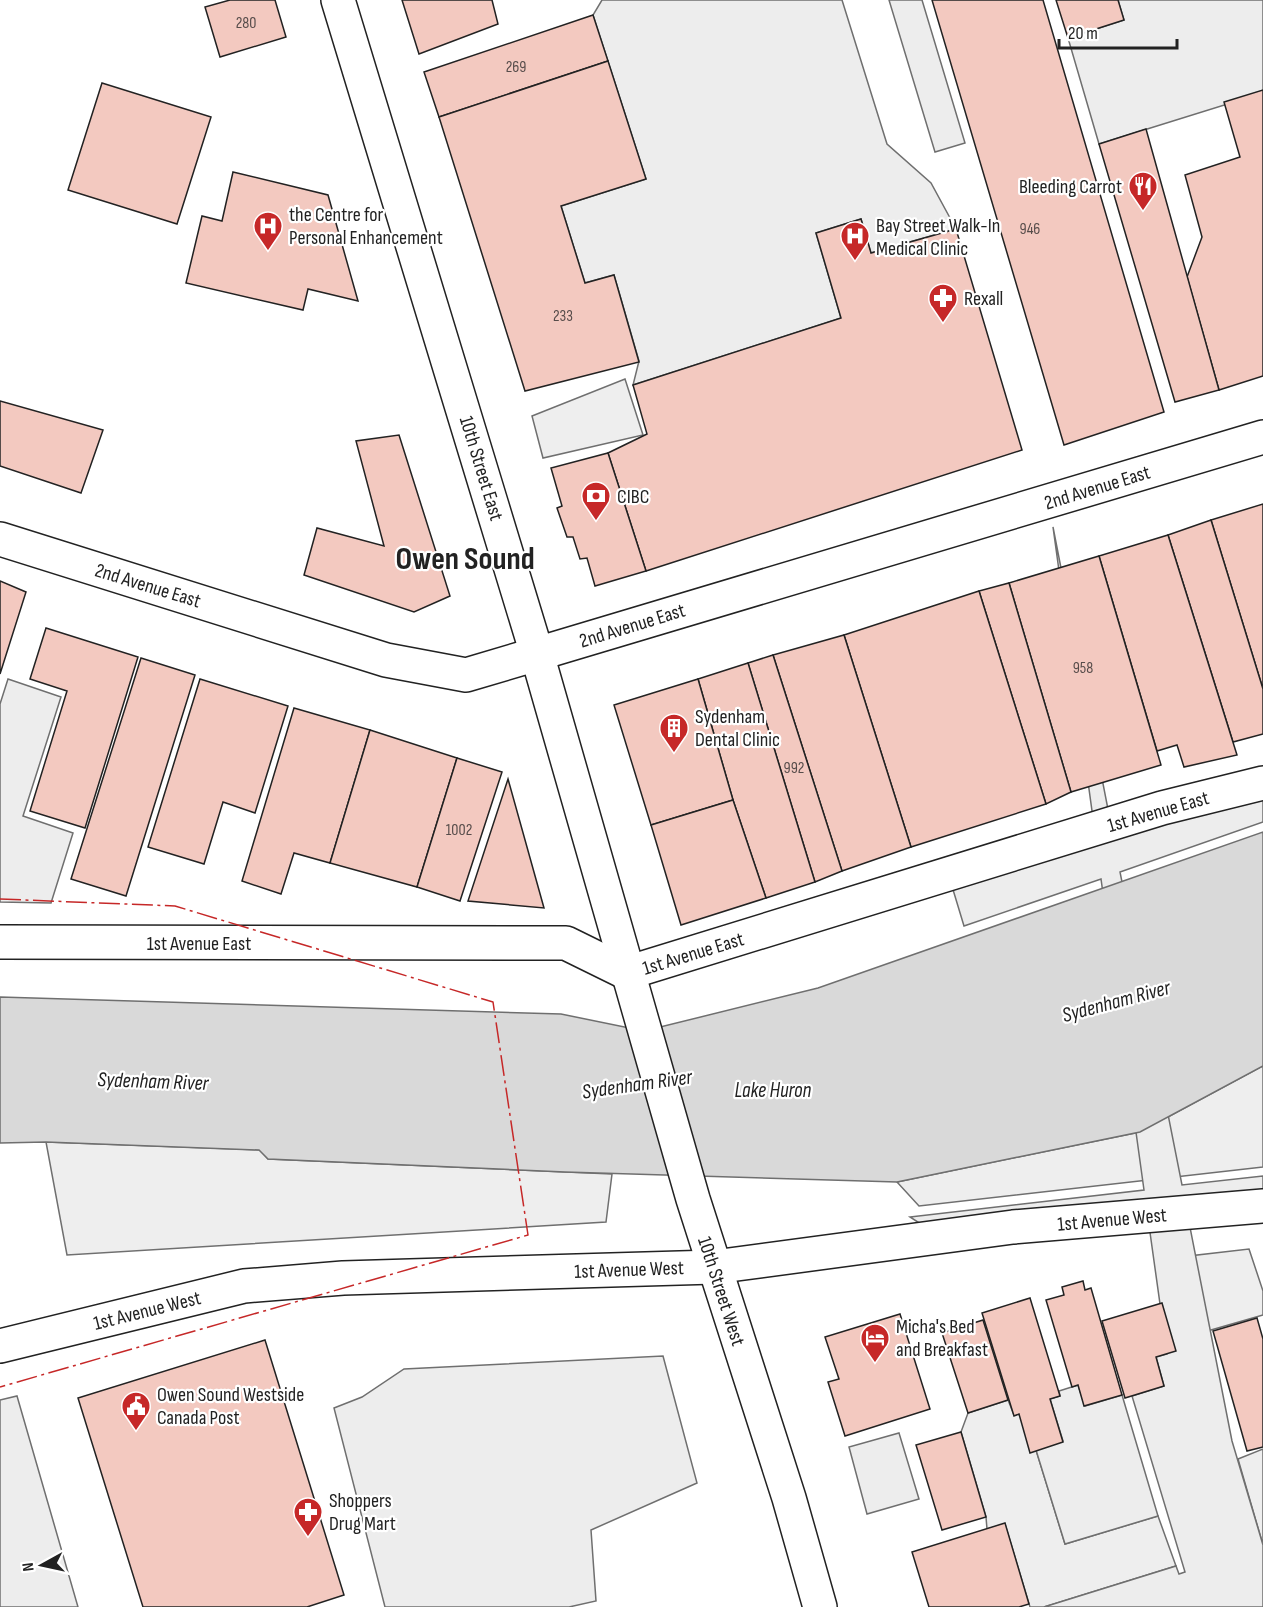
<svg xmlns="http://www.w3.org/2000/svg" width="1263" height="1607" viewBox="0 0 1263 1607" font-family="'Sofia Sans Condensed',sans-serif">
	<style>
		.green { fill: #eee; stroke: #6f6f6f; stroke-width: 1.5 }
		.parking { fill: #ededed; stroke: #6f6f6f; stroke-width: 1.5 }
		.water { fill: #d9d9d9; stroke: #6f6f6f; stroke-width: 1.5 }
		.building { fill: #f3c9c0; stroke: #222; stroke-width: 1.5 }
		.lines { fill: none; stroke-linecap: round; stroke-linejoin: round }
		.minor-casing { stroke: #222; stroke-width: 36 }
		.tertiary-casing { stroke: #222; stroke-width: 36 }
		.primary-casing { stroke: #222; stroke-width: 36 }
		.minor { stroke: #fff; stroke-width: 33 }
		.tertiary { stroke: #fff; stroke-width: 33 }
		.primary { stroke: #fff; stroke-width: 33 }
		.power { stroke: #c62828; stroke-width: 1.5; stroke-dasharray: 21 4.5 3 4.5; stroke-linecap: butt }
		.labels { text-anchor: middle; stroke-width: 4.5; stroke-linejoin: round; paint-order: stroke }
		.number-label { font-size: 16px; fill: #564c4a }
		.poi-label { font-size: 20px; fill: #222; stroke: #fff; text-anchor: start }
		.street-label { font-size: 20px; fill: #222; stroke: #fff }
		.water-label { font-size: 21px; font-style: italic; fill: #222; stroke: #fff }
		.town-label { font-size: 32px; font-weight: bold; fill: #222; stroke: #fff }
	</style>
	<rect width="100%" height="100%" fill="#fff"/>
	<!-- green -->
	<g class="green">
		<polygon points="625,379 643,435 543,458 532,416"/>
		<polygon points="1263,1066 1263,1167 919,1206 897,1182 1140,1132"/>
		<polygon points="46,1142 260,1150 268,1159 612,1174 606,1222 67,1255"/>
		<polygon points="1249,1249 1263,1291 1263,1315 1204,1332 1189,1256"/>
		<polygon points="1008,1400 1014,1415 1019,1414 1036,1450 1065,1544 1158,1516 1176,1566 1044,1607 1030,1607 1005,1524 987,1529 986,1517 961,1432 968,1413"/>
		<polygon points="1263,1449 1263,1545 1238,1459"/>
	</g>
	<!-- parking -->
	<g class="parking">
		<polygon points="602,0 842,0 887,144 931,183 956,229 871,253 861,219 816,233 841,318 633,385 639,361 614,275 585,283 561,206 646,179 593,15"/>
		<polygon points="889,0 922,0 965,143 935,152"/>
		<polygon points="1118,0 1263,0 1263,93 1099,144 1068,38 1124,20"/>
		<polygon points="1053,527 1113,835 1263,791 1263,822 1120,872 1182,1185 1263,1176 1263,1199 1186,1207 1232,1441 1263,1545 1263,1607 1044,1607 1176,1566 1179,1574 1185,1572 1132,1396 1164,1386 1156,1357 1167,1354 1147,1211 936,1234 910,1217 1144,1190 1101,879 964,926 951,883 1096,840"/>
		<polygon points="8,679 61,697 23,816 73,833 51,903 0,902 0,704"/>
		<polygon points="663,1356 697,1483 591,1530 596,1601 569,1607 385,1607 334,1408 362,1397 404,1369"/>
		<polygon points="1078,1385 1085,1406 1122,1395 1158,1516 1065,1544 1036,1450 1063,1441 1050,1399 1060,1396 1059,1391"/>
		<polygon points="17,1396 78,1607 0,1607 0,1400"/>
		<polygon points="899,1433 919,1499 867,1514 849,1447"/>
	</g>
	<!-- water -->
	<polygon class="water" points="1263,832 1263,1066 1140,1132 897,1182 565,1172 268,1159 259,1150 46,1142 0,1143 0,997 561,1014 644,1031 818,988"/>
	<!-- building -->
	<g class="building">
		<polygon points="230,0 275,0 286,37 220,57 205,7"/>
		<polygon points="402,0 492,0 498,24 419,54"/>
		<polygon points="932,0 1043,0 1164,412 1064,445"/>
		<polygon points="1056,0 1118,0 1124,20 1068,38"/>
		<polygon points="593,15 608,61 439,117 424,72"/>
		<polygon points="608,61 646,179 561,206 585,283 614,275 639,362 525,391 439,117"/>
		<polygon points="102,83 211,117 177,224 68,190"/>
		<polygon points="1263,90 1263,376 1219,390 1187,277 1202,237 1185,175 1240,157 1224,102"/>
		<polygon points="1146,129 1219,390 1175,402 1099,144"/>
		<polygon points="233,172 328,195 358,301 308,289 303,310 186,283 202,216 222,221"/>
		<polygon points="861,219 871,253 956,229 1022,450 646,571 608,453 647,434 633,385 841,318 816,233"/>
		<polygon points="0,401 103,430 81,493 0,466"/>
		<polygon points="399,435 450,596 414,612 304,575 317,528 384,546 356,441"/>
		<polygon points="608,453 646,571 595,586 587,558 580,559 573,537 567,537 557,508 562,506 551,468"/>
		<polygon points="1263,504 1263,689 1211,520"/>
		<polygon points="1211,520 1263,689 1263,734 1233,742 1168,535"/>
		<polygon points="1168,535 1237,755 1184,767 1177,745 1157,751 1099,556"/>
		<polygon points="1099,556 1161,765 1071,792 1009,583"/>
		<polygon points="0,581 26,592 0,674"/>
		<polygon points="1009,583 1071,792 1046,804 979,591"/>
		<polygon points="979,591 1046,804 911,847 844,635"/>
		<polygon points="46,628 138,657 85,828 30,811 67,691 30,679"/>
		<polygon points="844,635 911,847 842,871 773,655"/>
		<polygon points="773,655 842,871 815,882 748,663"/>
		<polygon points="141,658 195,675 126,896 71,879"/>
		<polygon points="748,663 815,882 766,898 733,800 698,679"/>
		<polygon points="200,679 288,706 255,813 223,802 204,864 148,847"/>
		<polygon points="698,679 733,800 651,825 614,705"/>
		<polygon points="294,708 370,730 330,863 294,853 281,894 242,881"/>
		<polygon points="370,730 457,758 417,887 330,863"/>
		<polygon points="457,758 502,772 460,901 417,887"/>
		<polygon points="508,779 544,908 468,901"/>
		<polygon points="733,800 766,898 681,925 651,825"/>
		<polygon points="1083,1281 1085,1290 1091,1288 1122,1395 1084,1406 1078,1385 1072,1387 1046,1300 1064,1295 1062,1287"/>
		<polygon points="1030,1298 1060,1396 1050,1399 1063,1442 1030,1453 1019,1414 1014,1416 982,1313"/>
		<polygon points="1162,1303 1176,1351 1156,1357 1164,1386 1125,1398 1102,1321"/>
		<polygon points="900,1314 930,1409 845,1436 828,1382 839,1379 825,1337"/>
		<polygon points="1257,1318 1263,1339 1263,1447 1247,1451 1213,1331"/>
		<polygon points="983,1320 1008,1400 968,1413 942,1333"/>
		<polygon points="265,1340 344,1595 307,1607 143,1607 78,1398"/>
		<polygon points="961,1432 986,1517 942,1530 916,1445"/>
		<polygon points="1005,1523 1029,1604 1019,1607 929,1607 912,1552"/>
	</g>
	<g class="lines">
		<!-- minor casing -->
		<g class="minor-casing">
			<g id="minor">
				<polyline points="0,539 386,660 466,675 537,654"/>
				<polyline points="0,942 566,943 627,973 1162,808 1263,783"/>
				<polyline points="0,1346 244,1286 343,1278 714,1267 1013,1227 1263,1206"/>
			</g>
		</g>
		<!-- tertiary casing -->
		<g class="tertiary-casing">
			<polyline id="tertiary" points="537,654 1263,437"/>
		</g>
		<!-- primary casing -->
		<g class="primary-casing">
			<polyline id="primary" points="338,0 537,654 693,1199 789,1498 820,1607"/>
		</g>
		<!-- minor -->
		<use href="#minor" class="minor"/>
		<!-- tertiary -->
		<use href="#tertiary" class="tertiary"/>
		<!-- primary -->
		<use href="#primary" class="primary"/>
		<!-- power -->
		<polyline class="power" points="0,899 175,906 493,1002 528,1235 0,1387"/>
	</g>
	<!-- icons -->
	<defs>
		<g id="restaurant-pin" transform="scale(1.5)"><path d="M0 17L-7.5 6A9.5 9.5 0 1 1 7.5 6Z" fill="#c62828" stroke="#fff"/><path d="M-5-6h1v4h1v-4h1v4h1v-4h1v5L-1.5 .5V6h-2V.5L-5-1ZM5-6V6H3V1.5H1.5Q1.5-4 5-6Z" fill="#fff"/></g>
		<g id="hospital-pin" transform="scale(1.5)"><path d="M0 17L-7.5 6A9.5 9.5 0 1 1 7.5 6Z" fill="#c62828" stroke="#fff"/><path d="M-5-5h3v3.5h4V-5h3V5h-3V1.5h-4V5h-3Z" fill="#fff"/></g>
		<g id="pharmacy-pin" transform="scale(1.5)"><path d="M0 17L-7.5 6A9.5 9.5 0 1 1 7.5 6Z" fill="#c62828" stroke="#fff"/><path d="M-2-6h4v4h4v4h-4v4h-4v-4h-4v-4h4Z" fill="#fff"/></g>
		<g id="bank-pin" transform="scale(1.5)"><path d="M0 17L-7.5 6A9.5 9.5 0 1 1 7.5 6Z" fill="#c62828" stroke="#fff"/><path d="M-6-4H6V4H-6ZM0-2.3a2.3 2.3 0 1 0 0 4.6a2.3 2.3 0 1 0 0-4.6Z" fill="#fff"/></g>
		<g id="building-pin" transform="scale(1.5)"><path d="M0 17L-7.5 6A9.5 9.5 0 1 1 7.5 6Z" fill="#c62828" stroke="#fff"/><path d="M-4-6H4V6H1V3H-1V6H-4ZM-2.5-4.3h1.7v1.8h-1.7ZM.8-4.3h1.7v1.8H.8ZM-2.5-1h1.7V.8h-1.7ZM.8-1h1.7V.8H.8Z" fill="#fff"/></g>
		<g id="hotel-pin" transform="scale(1.5)"><path d="M0 17L-7.5 6A9.5 9.5 0 1 1 7.5 6Z" fill="#c62828" stroke="#fff"/><path d="M-6-4.5h1.5V1H6V5H4.5V3h-9V5H-6ZM-4 0a1.8 1.8 0 1 1 3.6 0ZM.5 0V-2.5h3Q6-2.5 6 0Z" fill="#fff"/></g>
		<g id="civic-pin" transform="scale(1.5)"><path d="M0 17L-7.5 6A9.5 9.5 0 1 1 7.5 6Z" fill="#c62828" stroke="#fff"/><path d="M-.6-6.5H3V-4.5H.6V-3L4-1V1h2V6H-6V1h2V-1L-.6-3ZM-1.2 2.5V6h2.4V2.5Z" fill="#fff"/></g>
	</defs>
	<g fill-rule="evenodd">
		<use href="#restaurant-pin" x="1143" y="186"/>
		<use href="#hospital-pin" x="268" y="226"/>
		<use href="#hospital-pin" x="855" y="236"/>
		<use href="#pharmacy-pin" x="943" y="298"/>
		<use href="#bank-pin" x="596" y="496"/>
		<use href="#building-pin" x="674" y="728"/>
		<use href="#hotel-pin" x="875" y="1338"/>
		<use href="#civic-pin" x="136" y="1406"/>
		<use href="#pharmacy-pin" x="308" y="1512"/>
	</g>
	<g class="labels">
		<!-- number labels -->
		<g class="number-label">
			<text x="246" y="28">280</text>
			<text x="516" y="72">269</text>
			<text x="1030" y="234">946</text>
			<text x="563" y="321">233</text>
			<text x="1083" y="673">958</text>
			<text x="794" y="773">992</text>
			<text x="459" y="835">1002</text>
		</g>
		<!-- poi labels -->
		<g class="poi-label">
			<text x="1122" y="193" text-anchor="end">Bleeding Carrot</text>
			<text x="289" y="221">the Centre for<tspan x="289" dy="23">Personal Enhancement</tspan></text>
			<text x="876" y="232">Bay Street Walk-In<tspan x="876" dy="23">Medical Clinic</tspan></text>
			<text x="964" y="305">Rexall</text>
			<text x="617" y="503">CIBC</text>
			<text x="695" y="723">Sydenham<tspan x="695" dy="23">Dental Clinic</tspan></text>
			<text x="896" y="1333">Micha's Bed<tspan x="896" dy="23">and Breakfast</tspan></text>
			<text x="157" y="1401">Owen Sound Westside<tspan x="157" dy="23">Canada Post</tspan></text>
			<text x="329" y="1507">Shoppers<tspan x="329" dy="23">Drug Mart</tspan></text>
		</g>
		<!-- street labels -->
		<g class="street-label">
			<text transform="translate(482 468) rotate(73)" y="7">10th Street East</text>
			<text transform="translate(1097 487) rotate(-17)" y="7">2nd Avenue East</text>
			<text transform="translate(148 585) rotate(17)" y="7">2nd Avenue East</text>
			<text transform="translate(632 625) rotate(-17)" y="7">2nd Avenue East</text>
			<text transform="translate(1158 811) rotate(-16)" y="7">1st Avenue East</text>
			<text x="199" y="950">1st Avenue East</text>
			<text transform="translate(693 953) rotate(-17)" y="7">1st Avenue East</text>
			<text transform="translate(1112 1219) rotate(-5)" y="7">1st Avenue West</text>
			<text transform="translate(629 1269) rotate(-2)" y="7">1st Avenue West</text>
			<text transform="translate(722 1291) rotate(72)" y="7">10th Street West</text>
			<text transform="translate(147 1310) rotate(-14)" y="7">1st Avenue West</text>
		</g>
		<!-- water labels -->
		<g class="water-label">
			<text transform="translate(1116 1001) rotate(-15)" y="7">Sydenham River</text>
			<text transform="translate(153 1081) rotate(2)" y="7">Sydenham River</text>
			<text transform="translate(637 1084) rotate(-8)" y="7">Sydenham River</text>
			<text x="773" y="1097">Lake Huron</text>
		</g>
		<!-- town labels -->
		<g class="town-label">
			<text x="465" y="569">Owen Sound</text>
		</g>
	</g>
	<!-- north arrow -->
	<g transform="translate(42 1565) rotate(262)" stroke="#ffffff" stroke-width="4.5" paint-order="stroke">
	<path d="M0-4.5L10 22L0 15L-10 22Z" fill="#222222"/>
	<text y="-9" font-size="16" font-weight="bold" text-anchor="middle" fill="#222222">N</text>
	</g>
	<!-- scale -->
	<path d="M1059 39v9h118v-9" fill="none" stroke="#222222" stroke-width="3"/>
	<text x="1068" y="39" font-size="18" fill="#222222" stroke="#ffffff" stroke-width="4.5" paint-order="stroke">20 m</text>
</svg>
